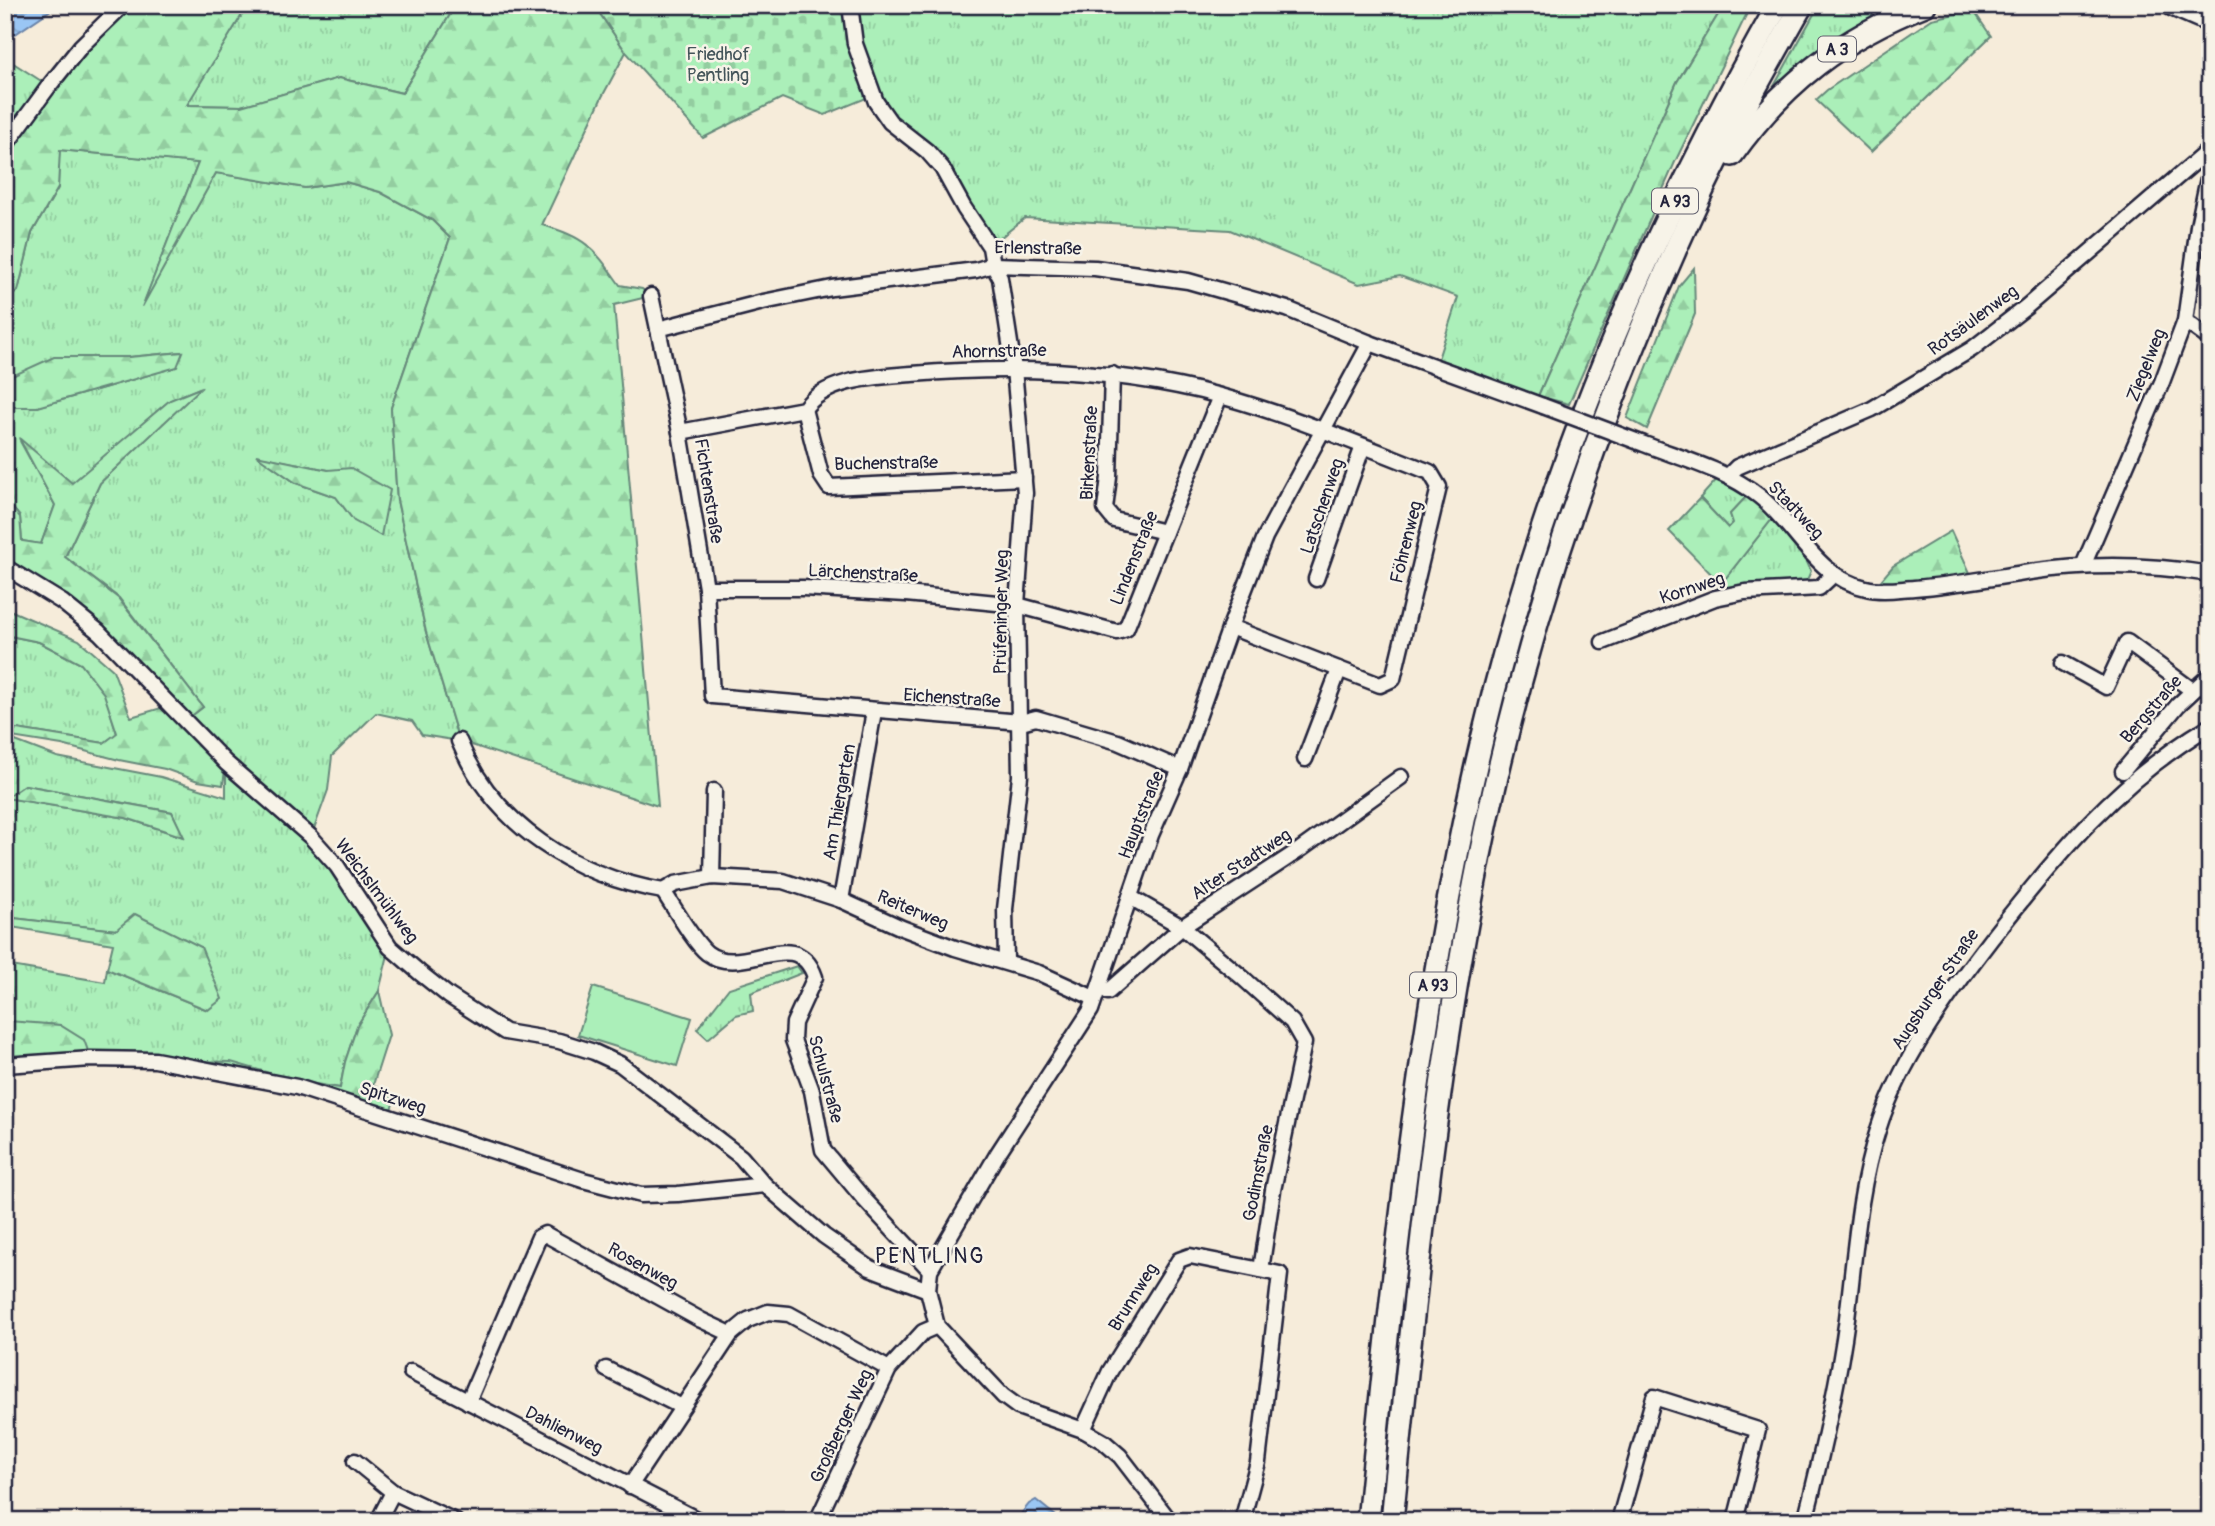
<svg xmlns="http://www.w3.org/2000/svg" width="2215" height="1526" viewBox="0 0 2215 1526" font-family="Pangolin,sans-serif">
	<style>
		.grass { fill: url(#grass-tufts); stroke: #66887a; stroke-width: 2; fill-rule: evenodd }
		.forest { fill: url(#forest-firs); stroke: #66887a; stroke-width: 2 }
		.cemetery { fill: url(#cemetery-stones); stroke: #66887a; stroke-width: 2 }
		.garden { fill: #abefb9; stroke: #66887a; stroke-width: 2 }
		.water { fill: url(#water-waves); stroke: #6a84aa; stroke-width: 2 }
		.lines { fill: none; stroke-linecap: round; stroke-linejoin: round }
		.minor-casing { stroke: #22223b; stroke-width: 19 }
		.highway-casing { stroke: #22223b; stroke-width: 26 }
		.minor { stroke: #f7f3e8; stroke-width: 14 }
		.highway { stroke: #f7f3e8; stroke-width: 21 }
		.minor-bridge-casing { stroke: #22223b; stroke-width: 19; stroke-linecap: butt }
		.minor-bridge { stroke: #f7f3e8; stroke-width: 14 }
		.labels { text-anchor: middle; stroke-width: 5; stroke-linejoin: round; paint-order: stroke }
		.shield { fill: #f7f3e8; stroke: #62616f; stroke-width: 2 }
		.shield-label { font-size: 16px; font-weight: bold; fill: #22223b }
		.park-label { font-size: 18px; fill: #44555a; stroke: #f7f3e8 }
		.street-label { font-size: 18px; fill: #22223b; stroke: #f7f3e8 }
		.quarter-label { font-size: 21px; letter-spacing: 2px; fill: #22223b; stroke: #f7f3e8 }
	</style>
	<defs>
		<pattern id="grass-tufts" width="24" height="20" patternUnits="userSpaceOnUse" patternTransform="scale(1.75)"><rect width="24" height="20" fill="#abefb9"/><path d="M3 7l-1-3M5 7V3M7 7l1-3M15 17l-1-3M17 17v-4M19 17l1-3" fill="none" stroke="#93cda0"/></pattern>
		<pattern id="forest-firs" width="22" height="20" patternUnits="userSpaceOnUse" patternTransform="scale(1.75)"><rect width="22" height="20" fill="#abefb9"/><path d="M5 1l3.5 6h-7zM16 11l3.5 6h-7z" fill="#93cda0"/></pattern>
		<pattern id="cemetery-stones" width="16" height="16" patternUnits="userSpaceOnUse" patternTransform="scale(1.75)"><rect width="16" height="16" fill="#abefb9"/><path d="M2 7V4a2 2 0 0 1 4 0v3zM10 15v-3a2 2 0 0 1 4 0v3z" fill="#93cda0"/></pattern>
		<pattern id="water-waves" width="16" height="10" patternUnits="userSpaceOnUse" patternTransform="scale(1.75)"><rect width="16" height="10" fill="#9ac6f4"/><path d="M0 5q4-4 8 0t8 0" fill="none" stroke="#84aad2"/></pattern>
	</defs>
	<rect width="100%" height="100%" fill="#f6ecda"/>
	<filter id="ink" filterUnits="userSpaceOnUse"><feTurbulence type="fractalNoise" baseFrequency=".0143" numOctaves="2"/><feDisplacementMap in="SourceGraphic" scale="14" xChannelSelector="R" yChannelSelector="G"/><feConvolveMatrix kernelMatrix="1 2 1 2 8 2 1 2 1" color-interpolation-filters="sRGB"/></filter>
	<g filter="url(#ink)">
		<!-- grass -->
		<g class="grass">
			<polygon points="248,5 456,5 402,93 339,78 241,106 186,105"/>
			<polygon points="847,5 1724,5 1677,82 1538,396 1438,359 1458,297 1400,276 1359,284 1230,230 1025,218 1000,238 992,249 936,161 890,125"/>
			<path d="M1819 5H1899C1848 23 1807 61 1768 97Z"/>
			<polygon points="7,59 49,86 5,146 5,60"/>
			<path d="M59 150 198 163 145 300 216 173 305 188 346 182 380 192 432 220 450 238 391 408 397 500 426 632 459 741 422 735 412 721 376 713 332 756 328 790 311 837 390 947 379 991 357 1026 345 1062 340 1088 91 1059 60 1025 5 1022V965L105 982 107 969 208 1010 116 930 5 917V737L57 757 161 777 226 797V763L185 721 203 707 119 598 65 557 100 483 200 388 170 400 72 484 20 441 55 505 41 544 22 541 20 517 5 499V407H38L176 367 182 352 129 357 12 376 5 382V301L18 291 32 233 58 188ZM258 456 328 470 354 521 336 497 296 483ZM25 785 172 812 183 837 126 818 7 798Z"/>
			<polygon points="1718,478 1747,496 1730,514 1733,523 1728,528 1700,498"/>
			<polygon points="1772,519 1807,562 1811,571 1807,580 1799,585 1714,593"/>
			<polygon points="5,635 39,642 81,664 105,694 117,734 104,743 17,729 5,733"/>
			<polygon points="797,966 802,973 751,993 753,1011 736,1015 708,1039 697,1029 729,988"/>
		</g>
		<!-- forest -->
		<g class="forest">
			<path d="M123 5H248L187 105 241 106 339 78 402 93 456 5H594L626 52 602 97 542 225C587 237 594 249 620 285L642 289 651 296 614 305 658 806 459 741 426 632 397 500 391 408 450 238 432 220 380 192 346 182 305 188 216 173 142 307 198 163 60 150 58 188 32 233 18 291 5 301V146Z"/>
			<polygon points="1724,5 1751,5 1675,162 1569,404 1538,396 1677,82"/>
			<polygon points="1973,10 1991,36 1871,152 1816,100 1827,90 1932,19"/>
			<polygon points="1694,268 1695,314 1647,429 1627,418 1679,286"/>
			<polygon points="183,352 177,367 37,407 5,407 5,382 12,376 54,357 129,357"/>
			<polygon points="202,387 100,483 65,557 118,598 203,707 185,721 99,632 5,567 5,499 20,517 22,541 41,544 55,505 19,438 72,483 170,400"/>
			<polygon points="256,455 328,470 351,468 390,490 381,536 354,521 336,497 296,483"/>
			<polygon points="1747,496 1761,506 1772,519 1721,584 1669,531 1700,498 1728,528 1733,523 1730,514"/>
			<polygon points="1951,531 1972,577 1877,585 1893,566"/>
			<polygon points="5,608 79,640 113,670 131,717 161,708 226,763 223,785 198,781 165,769 119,760 62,745 5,736 5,733 17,729 104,743 117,733 104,694 81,664 39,642 5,635"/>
			<polygon points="25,785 172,812 184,837 126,818 6,798"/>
			<polygon points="135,914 201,947 222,999 208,1010 107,969 113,944 5,926 5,917 116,930"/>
			<polygon points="379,991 389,1035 373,1085 395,1099 388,1117 297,1087 155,1060 231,1062 297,1081 340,1088 345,1062 357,1026"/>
			<polygon points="8,1021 60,1025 84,1040 91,1059 5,1065 5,1022"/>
		</g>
		<!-- cemetery -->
		<polygon class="cemetery" points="594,5 847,5 869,97 825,115 782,98 703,138 626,52"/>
		<!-- garden -->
		<polygon class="garden" points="593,987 692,1018 677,1066 578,1035"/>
		<!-- water -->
		<g class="water">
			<polygon points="5,5 58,5 5,41"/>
			<polygon points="1036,1500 1057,1517 1054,1521 1028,1521 1021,1514 1029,1504"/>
		</g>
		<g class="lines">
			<!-- minor casing -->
			<g class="minor-casing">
				<g id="minor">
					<polyline points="850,5 855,44 876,102 890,122 927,151 942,168 964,208 990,247 993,265 1000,278 1014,369 1025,493 1017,605 1020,776 1005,909 1006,961"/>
					<polyline points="5,146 49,86 81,46 123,5"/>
					<polyline points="651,296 680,432 706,588 712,696 1021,722 1036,718 1118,742 1180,769"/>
					<polyline points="2185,321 2210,339"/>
					<polyline points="658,329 763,302 832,288 976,270 993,265 1095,268 1188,281 1287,309 1370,343 1543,406"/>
					<polyline points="1112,374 1109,477 1105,509 1114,520 1165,532"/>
					<polyline points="804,409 821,475 829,487 1024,478"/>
					<path d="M680 432 804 409C826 378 877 377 912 374 1009 366 1105 368 1201 391 1279 410 1355 443 1430 472L1439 487 1393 679 1380 685 1230 627"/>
					<path d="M1644 444C1683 459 1726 470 1759 496 1797 526 1815 577 1866 588 1881 592 1898 589 1914 588 1953 585 1991 578 2030 572 2091 563 2149 564 2210 574"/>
					<polyline points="1728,476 1737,467 1872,409 1972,349 2026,307 2210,149"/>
					<polyline points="2083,566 2162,382 2185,321 2198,226 2210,169"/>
					<polyline points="5,567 62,602 99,632 226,763 311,837 337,866 390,947 420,973 449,996 505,1032 559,1041 594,1052 620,1064 741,1157 765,1185 824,1236 870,1268 928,1290"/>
					<polyline points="1316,579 1363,446"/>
					<polyline points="706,588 803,588 906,594 1017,605 1117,632 1126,629 1220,396"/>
					<polyline points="1603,642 1715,598 1745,592 1819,588 1834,574"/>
					<polyline points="2063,663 2106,687 2127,642 2192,690"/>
					<path d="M459 741C494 826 575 876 663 891L675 884 712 877 783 881 841 900 902 928 955 948 1039 973 1094 998"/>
					<polyline points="1305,759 1339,670"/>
					<polyline points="2123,771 2178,705 2210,675"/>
					<polyline points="712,877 714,791"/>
					<path d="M663 891C674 907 694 943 707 953 743 980 796 922 815 977L794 1023 793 1040 812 1091 823 1150 864 1199 930 1270"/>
					<polyline points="1130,897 1182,927 1243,978 1292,1022 1304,1043 1273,1190 1261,1270"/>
					<polyline points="841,900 874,711"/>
					<polyline points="1108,992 1182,927 1301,849 1401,777"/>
					<polyline points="5,1065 91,1059 155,1060 297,1087 583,1180 641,1195 678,1194 765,1185"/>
					<polyline points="606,1369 682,1407"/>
					<polyline points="411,1372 700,1521"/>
					<polyline points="468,1402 539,1237 545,1234 701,1320 731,1334"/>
					<polyline points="1083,1430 1110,1371 1179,1260 1190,1256 1280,1274 1258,1462 1242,1521"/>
					<polyline points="355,1461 393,1492 455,1521"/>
					<polyline points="630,1486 731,1334 748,1320 768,1312 789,1314 889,1369"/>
					<polyline points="378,1521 393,1492"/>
					<polyline points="817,1521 889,1369 923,1332 937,1326"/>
					<polyline points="1170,1521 1120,1456 1104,1442 1083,1430 1018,1407 1003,1396 937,1326 928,1290 930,1270 998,1153 1091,1010 1151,835 1180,769 1230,627 1265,537 1370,343"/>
					<polyline points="1619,1521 1654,1397 1758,1430 1735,1521"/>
					<path d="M1805 1521C1822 1454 1838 1386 1847 1318 1855 1255 1858 1191 1878 1130 1899 1062 1948 995 1991 939 2056 856 2118 780 2210 726"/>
				</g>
			</g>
			<!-- highway casing -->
			<g class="highway-casing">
				<g id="highway">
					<polyline points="2173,5 2210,21"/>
					<path d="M1732 155C1783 83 1843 37 1925 5"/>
					<path d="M1368 1521C1396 1244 1424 966 1493 695 1555 455 1655 221 1778 5"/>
					<path d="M1392 1521C1416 1280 1439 1040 1491 803 1536 599 1606 398 1694 209 1726 139 1764 72 1802 5"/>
				</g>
			</g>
			<!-- minor -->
			<use href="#minor" class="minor"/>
			<!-- highway -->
			<use href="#highway" class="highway"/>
			<!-- minor-bridge casing -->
			<g class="minor-bridge-casing">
				<polyline id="minor-bridge" points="1543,406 1644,444"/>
			</g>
			<!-- minor-bridge -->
			<use href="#minor-bridge" class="minor-bridge"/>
		</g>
	</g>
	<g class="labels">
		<!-- shield labels -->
		<g class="shield">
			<rect x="1818" y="36.5" width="38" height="25" rx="5"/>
			<rect x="1652" y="188.5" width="46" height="25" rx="5"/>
			<rect x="1410" y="972.5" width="46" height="25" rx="5"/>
		</g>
		<g class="shield-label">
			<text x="1837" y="55">A 3</text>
			<text x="1675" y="207">A 93</text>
			<text x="1433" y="991">A 93</text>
		</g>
		<!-- park labels -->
		<g class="park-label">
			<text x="718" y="60">Friedhof<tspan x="718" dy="21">Pentling</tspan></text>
		</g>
		<!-- street labels -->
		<g class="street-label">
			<text transform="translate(1038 248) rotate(1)" y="6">Erlenstraße</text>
			<text transform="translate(1973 320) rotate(-36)" y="6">Rotsäulenweg</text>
			<text transform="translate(999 351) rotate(-1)" y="6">Ahornstraße</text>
			<text transform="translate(2146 365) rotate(-68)" y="6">Ziegelweg</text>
			<text transform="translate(1089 453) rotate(-87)" y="6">Birkenstraße</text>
			<text transform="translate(886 463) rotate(-1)" y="6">Buchenstraße</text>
			<text transform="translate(709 491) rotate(81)" y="6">Fichtenstraße</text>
			<text transform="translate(1322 506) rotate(-71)" y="6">Latschenweg</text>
			<text transform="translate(1796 510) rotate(47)" y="6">Stadtweg</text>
			<text transform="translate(1406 542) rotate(-76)" y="6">Föhrenweg</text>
			<text transform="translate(1134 558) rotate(-68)" y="6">Lindenstraße</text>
			<text transform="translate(863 573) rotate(3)" y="6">Lärchenstraße</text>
			<text transform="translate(1692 588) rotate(-18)" y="6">Kornweg</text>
			<text transform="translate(1001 612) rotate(-89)" y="6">Prüfeninger Weg</text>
			<text transform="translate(952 698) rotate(4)" y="6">Eichenstraße</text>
			<text transform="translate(2151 709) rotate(-49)" y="6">Bergstraße</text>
			<text transform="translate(839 802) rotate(-80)" y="6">Am Thiergarten</text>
			<text transform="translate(1141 815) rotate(-68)" y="6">Hauptstraße</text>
			<text transform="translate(1241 864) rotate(-33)" y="6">Alter Stadtweg</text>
			<text transform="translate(377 891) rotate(53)" y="6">Weichslmühlweg</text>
			<text transform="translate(913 910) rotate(23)" y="6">Reiterweg</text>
			<text transform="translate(1935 989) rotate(-56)" y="6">Augsburger Straße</text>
			<text transform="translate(826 1079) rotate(75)" y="6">Schulstraße</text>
			<text transform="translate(393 1098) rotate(18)" y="6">Spitzweg</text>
			<text transform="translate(1258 1173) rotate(-79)" y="6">Godimstraße</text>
			<text transform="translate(643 1266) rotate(29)" y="6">Rosenweg</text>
			<text transform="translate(1133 1297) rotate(-58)" y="6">Brunnweg</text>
			<text transform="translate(841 1426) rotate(-65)" y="6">Großberger Weg</text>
			<text transform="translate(564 1430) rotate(27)" y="6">Dahlienweg</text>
		</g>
		<!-- quarter labels -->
		<g class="quarter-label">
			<text x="930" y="1263">PENTLING</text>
		</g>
	</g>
	<!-- margin -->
	<rect width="2215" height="1526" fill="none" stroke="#f7f3e8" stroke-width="28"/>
	<rect x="14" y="14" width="2187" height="1498" fill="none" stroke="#22223b" stroke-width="2.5" filter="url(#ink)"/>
</svg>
